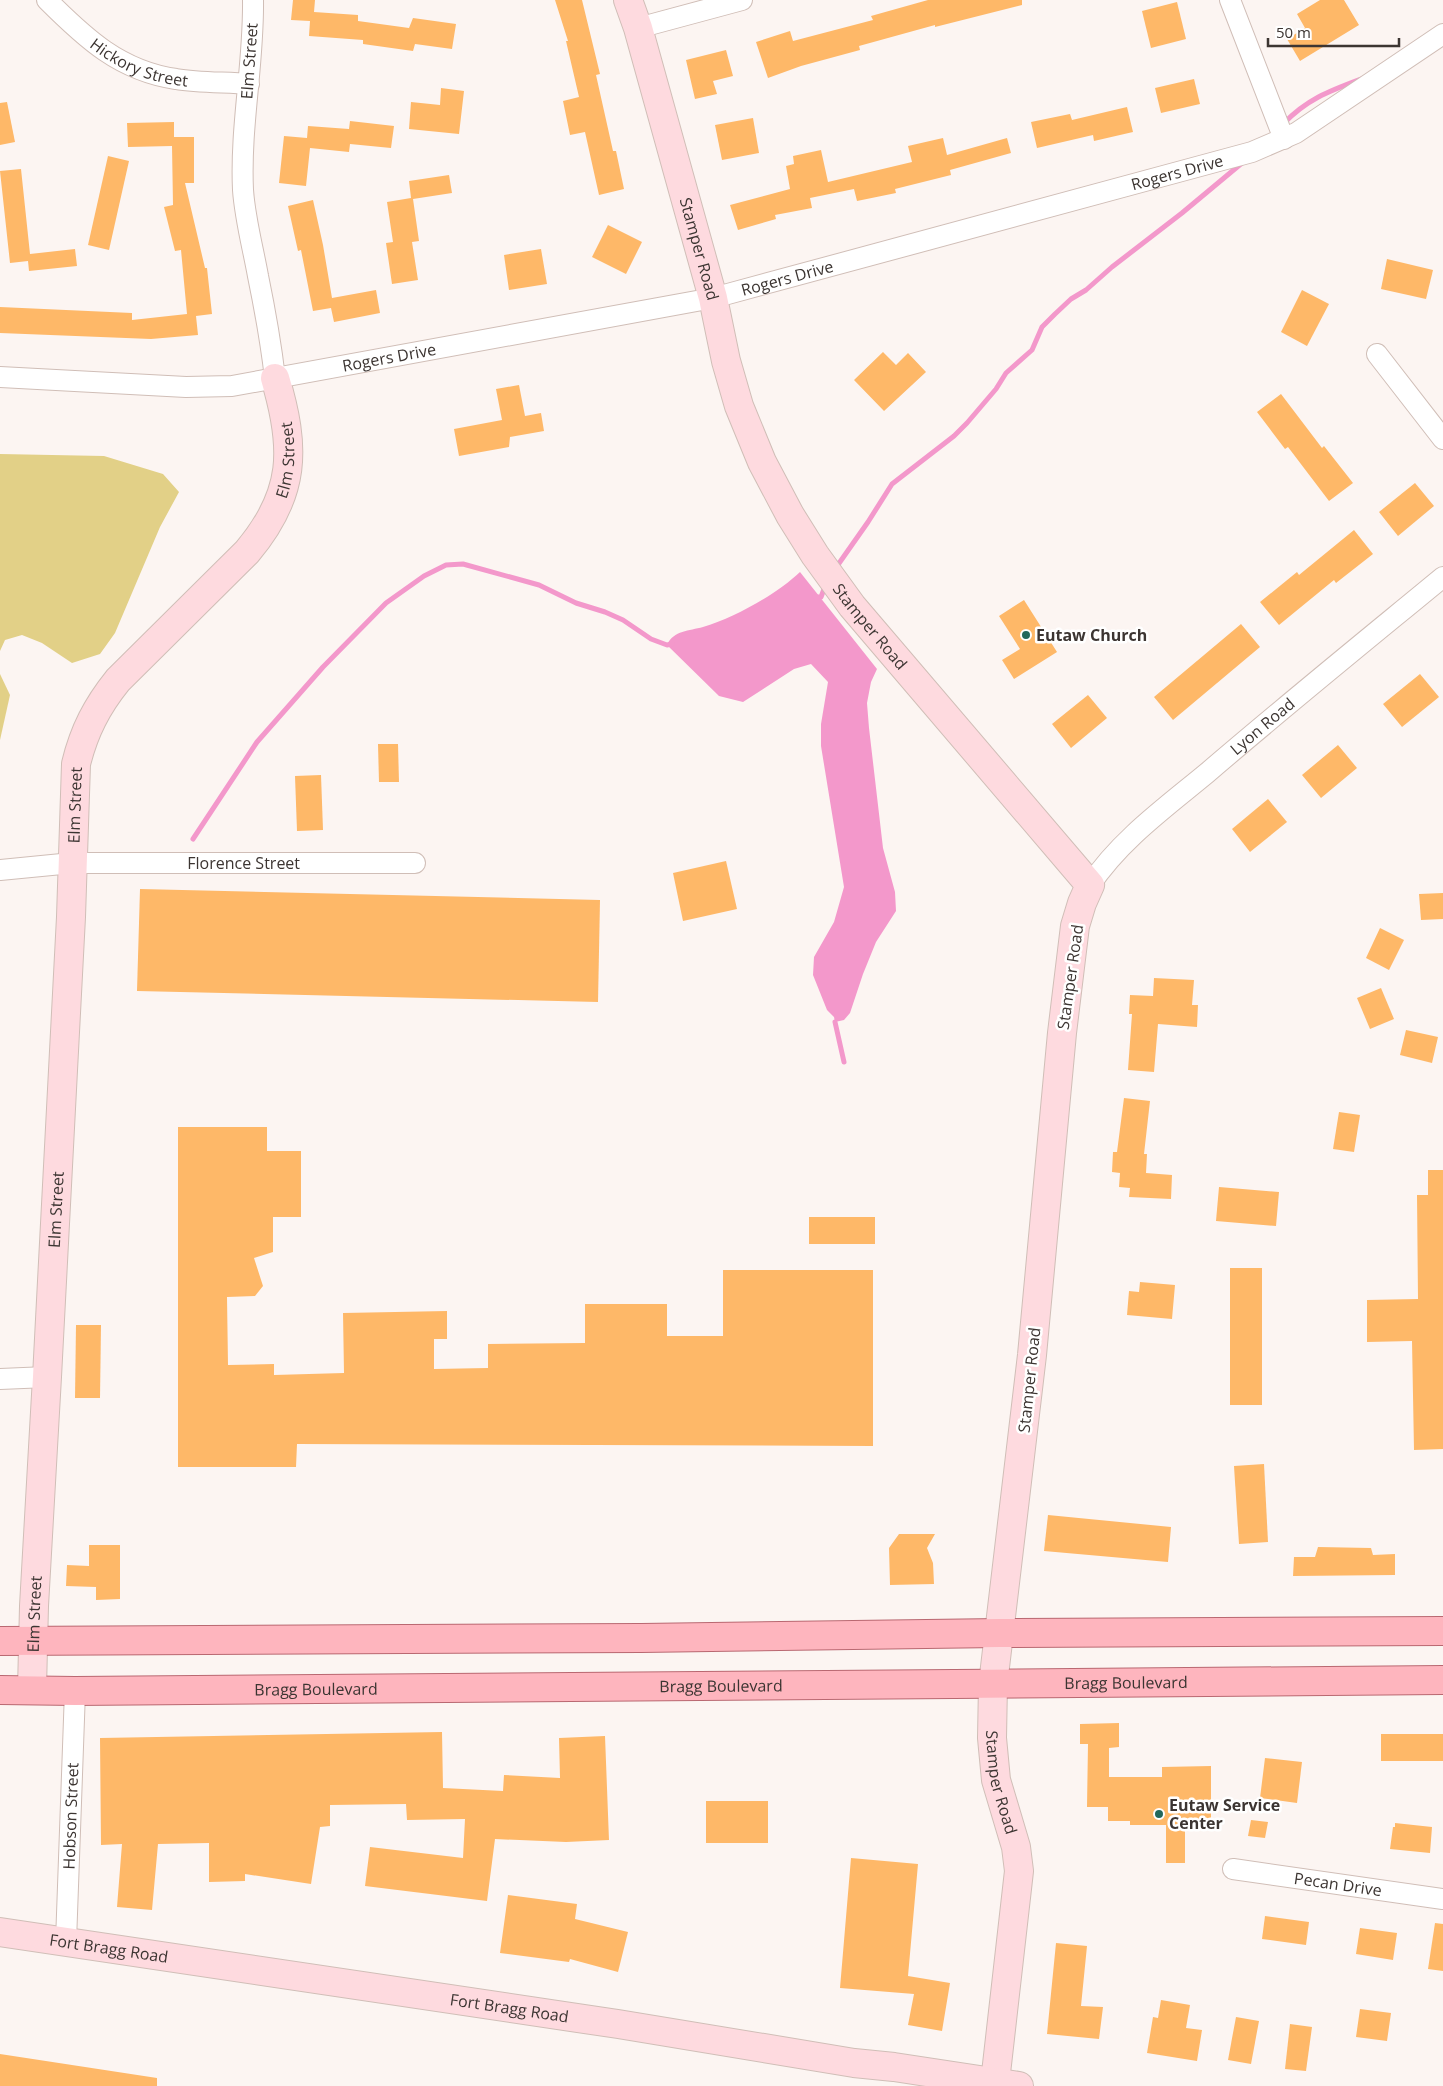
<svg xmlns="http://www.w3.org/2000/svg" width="1443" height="2086" viewBox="0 0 1443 2086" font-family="'Open Sans',sans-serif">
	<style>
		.green { fill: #e2d087 }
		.water { fill: #f398cb }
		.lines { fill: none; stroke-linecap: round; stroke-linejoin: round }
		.stream { stroke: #f398cb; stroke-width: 5 }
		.building { fill: #feb868 }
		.street-casing { stroke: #d0beb7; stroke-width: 22 }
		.secondary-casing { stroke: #d0beb7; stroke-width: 30 }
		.primary-casing { stroke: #b96871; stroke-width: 30 }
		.street { stroke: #fff; stroke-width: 20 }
		.secondary { stroke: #fedadf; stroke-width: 28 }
		.primary { stroke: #feb5be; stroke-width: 28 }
		.poi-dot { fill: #23685b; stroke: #fff; stroke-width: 2 }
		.labels { text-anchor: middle; stroke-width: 5; stroke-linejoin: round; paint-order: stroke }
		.street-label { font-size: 16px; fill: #3c3532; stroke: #fff }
		.poi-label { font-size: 16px; font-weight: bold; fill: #3c3532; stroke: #fff; text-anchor: start }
	</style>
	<rect width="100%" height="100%" fill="#fcf5f2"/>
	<!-- green -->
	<g class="green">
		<polygon points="0,454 104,456 163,474 179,492 160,527 115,633 100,654 72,663 42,643 22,635 5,640 0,651"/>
		<polygon points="0,674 10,695 0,740"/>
	</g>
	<!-- water -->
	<path class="water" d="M800 572 877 669 871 682 867 703 869 728 883 848 895 892 896 911 876 942 863 974 850 1013 844 1020 835 1022 834 1017 827 1010 813 975 814 957 834 922 844 887 821 746V724L828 682 811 664 794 669 743 702 719 696 667 645C674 630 689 631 703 627 734 618 777 594 800 572Z"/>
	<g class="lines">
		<!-- stream -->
		<g class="stream">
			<path d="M1283 124C1307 99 1329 91 1361 79"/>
			<polyline points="835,569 868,522 892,484 954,436 967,423 996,389 1006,373 1032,350 1042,327 1055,314 1071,299 1086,290 1112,267 1182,213 1242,163"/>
			<polyline points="815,597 821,597 826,584"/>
			<polyline points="193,839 257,742 323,667 386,603 424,576 446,565 463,564 539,585 576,603 605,612 623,620 651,639 667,645 672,644"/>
			<polyline points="835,1022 844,1062"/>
		</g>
	</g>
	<!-- building -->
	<g class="building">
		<polygon points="293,0 315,0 314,12 358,15 358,21 409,28 413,18 456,24 452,49 415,44 413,51 363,44 363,40 309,36 310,21 291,20"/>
		<polygon points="555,0 582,0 600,74 596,75 613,151 616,151 624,189 599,195 585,132 570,135 563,101 579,97 566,41 568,41"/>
		<polygon points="928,0 1022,0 1022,5 935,27 935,25 859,46 860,50 801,66 768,78 756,42 790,31 793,41 873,20 871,16"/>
		<polygon points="1320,0 1344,0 1359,25 1300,61 1287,39 1305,28 1297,14"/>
		<polygon points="1177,2 1186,39 1151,48 1142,11"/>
		<polygon points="726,50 733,76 713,81 717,94 695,99 686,60"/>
		<polygon points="1194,79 1200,104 1161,113 1155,88"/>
		<polygon points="441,88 464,91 459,134 409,129 411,102 440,105"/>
		<polygon points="7,102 15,142 0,145 0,103"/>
		<polygon points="1127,107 1133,132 1094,141 1093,135 1037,148 1031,122 1070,114 1072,120"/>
		<polygon points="753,118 759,153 722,160 715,125"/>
		<polygon points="350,121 394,126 391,148 350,144 349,152 310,148 306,186 279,183 284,136 307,138 308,126 349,129"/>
		<polygon points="174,122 174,137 194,137 194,183 185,183 205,268 207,268 212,314 196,316 198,335 151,339 0,333 0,307 132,313 132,320 187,314 181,250 175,251 164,207 173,205 172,146 128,147 127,123"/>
		<polygon points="943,138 947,155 1007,138 1011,153 950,170 951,175 895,189 896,193 857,201 854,189 810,198 812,208 775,215 776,219 738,230 730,205 790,189 786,166 794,164 793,156 821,150 828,182 912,162 908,146"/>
		<polygon points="108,156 129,161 109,250 88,245"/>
		<polygon points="21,169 30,254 75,249 77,266 29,271 28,261 10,263 0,171"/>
		<polygon points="449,175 452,193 413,199 419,241 412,242 418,280 392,284 386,243 393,242 387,202 411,198 409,181"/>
		<polygon points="313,200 323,245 332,298 376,290 380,313 334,322 331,308 313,311 301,250 298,251 288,206"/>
		<polygon points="608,225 642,242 626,274 592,257"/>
		<polygon points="541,249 547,284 509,290 504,255"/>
		<polygon points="1387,259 1433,270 1426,299 1381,289"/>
		<polygon points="1302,290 1329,304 1307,346 1281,332"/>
		<polygon points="883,352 896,365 908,353 926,372 884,411 854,380"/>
		<polygon points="519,385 525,416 541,413 544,431 510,437 509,447 459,456 454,429 502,420 496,389"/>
		<polygon points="1281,394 1322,448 1324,446 1353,483 1329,501 1288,447 1285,449 1257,412"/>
		<polygon points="1415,483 1434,506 1398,536 1379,512"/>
		<polygon points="1354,530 1373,554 1336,583 1334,580 1279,625 1260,602 1297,572 1299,575"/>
		<polygon points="1024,600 1057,652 1014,679 1002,660 1020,649 999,616"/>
		<polygon points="1241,624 1260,647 1173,720 1154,697"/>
		<polygon points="1420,674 1439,697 1402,727 1383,704"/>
		<polygon points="1088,695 1107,718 1071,748 1052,724"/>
		<polygon points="378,744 398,744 399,782 379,782"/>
		<polygon points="1338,745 1357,768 1321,798 1302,775"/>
		<polygon points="321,775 323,830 297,831 295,776"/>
		<polygon points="1268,799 1287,822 1250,852 1232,829"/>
		<polygon points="726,861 737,909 683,921 673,873"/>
		<polygon points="140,889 600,900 598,1002 137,991"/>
		<polygon points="1443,893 1443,919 1421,920 1419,894"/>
		<polygon points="1380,928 1404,940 1389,970 1366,958"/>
		<polygon points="1154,978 1194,980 1192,1005 1198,1005 1197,1027 1158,1024 1154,1072 1128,1070 1132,1014 1129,1014 1130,995 1153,996"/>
		<polygon points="1381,988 1394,1019 1370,1029 1357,998"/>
		<polygon points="1406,1030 1438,1037 1432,1063 1400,1055"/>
		<polygon points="1124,1098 1150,1101 1144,1154 1147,1154 1146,1173 1172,1175 1171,1199 1129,1197 1130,1188 1119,1187 1120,1173 1112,1172 1113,1152 1117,1152"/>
		<polygon points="1339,1112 1360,1115 1354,1152 1333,1149"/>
		<polygon points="178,1127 267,1127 267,1151 301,1151 301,1217 273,1217 273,1252 254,1258 263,1286 255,1296 227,1297 228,1365 274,1364 274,1375 344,1373 343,1313 447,1311 447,1339 434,1339 434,1369 488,1368 488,1344 585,1343 585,1304 667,1304 667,1336 723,1336 723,1270 873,1270 873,1446 297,1444 296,1467 178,1467"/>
		<polygon points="1428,1170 1443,1170 1443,1449 1414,1450 1412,1341 1367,1342 1367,1300 1418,1299 1417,1195 1428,1195"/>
		<polygon points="1219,1187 1279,1192 1276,1226 1216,1221"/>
		<rect x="809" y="1217" width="66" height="27"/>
		<rect x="1230" y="1268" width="32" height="137"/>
		<polygon points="1140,1282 1175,1285 1172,1319 1127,1315 1129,1291 1139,1292"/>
		<polygon points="76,1325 101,1325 100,1398 75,1398"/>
		<polygon points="1264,1464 1268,1542 1239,1544 1234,1466"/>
		<polygon points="1048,1515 1171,1527 1168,1562 1044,1551"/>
		<polygon points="899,1534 935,1534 927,1548 933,1563 934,1584 890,1585 889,1548"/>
		<polygon points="89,1545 120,1545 120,1599 96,1600 96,1587 66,1586 67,1565 89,1566"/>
		<polygon points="1318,1547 1371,1548 1373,1555 1395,1554 1395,1575 1293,1576 1294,1557 1315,1557"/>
		<polygon points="1119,1723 1119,1747 1109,1748 1109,1777 1162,1777 1162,1767 1211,1766 1211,1827 1185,1827 1185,1863 1166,1863 1166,1825 1130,1825 1130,1821 1108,1821 1108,1807 1087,1807 1088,1744 1080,1744 1080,1724"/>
		<polygon points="442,1732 443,1788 503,1791 504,1775 560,1778 559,1738 605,1736 609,1840 566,1842 495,1839 487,1901 365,1886 370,1847 463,1858 465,1819 407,1820 406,1804 330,1805 330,1826 320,1827 311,1884 245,1874 245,1881 209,1882 209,1843 158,1844 152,1910 117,1907 122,1844 101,1845 100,1738"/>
		<rect x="1381" y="1734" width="62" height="27"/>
		<polygon points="1265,1758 1302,1762 1297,1803 1260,1798"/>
		<rect x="706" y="1801" width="62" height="42"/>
		<polygon points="1251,1820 1268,1822 1265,1838 1248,1836"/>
		<polygon points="1395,1823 1432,1827 1430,1853 1390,1849 1393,1827 1395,1827"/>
		<polygon points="851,1858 918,1864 908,1976 950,1983 942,2031 908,2025 914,1994 840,1988"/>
		<polygon points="508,1895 577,1904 575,1919 628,1932 618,1972 570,1959 569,1962 500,1953"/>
		<polygon points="1265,1916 1309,1922 1306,1945 1262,1939"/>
		<polygon points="1435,1923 1443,1924 1443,1971 1428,1969"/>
		<polygon points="1360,1928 1397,1933 1393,1960 1356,1954"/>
		<polygon points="1056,1943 1087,1946 1081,2006 1103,2007 1099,2039 1047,2034"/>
		<polygon points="1161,2000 1190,2005 1186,2028 1202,2030 1197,2061 1147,2053 1153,2017 1158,2018"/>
		<polygon points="1360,2009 1391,2013 1387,2041 1356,2037"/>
		<polygon points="1236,2017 1259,2021 1251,2064 1228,2060"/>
		<polygon points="1290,2024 1312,2027 1306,2071 1285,2069"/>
		<polygon points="0,2054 157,2078 157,2086 0,2086"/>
	</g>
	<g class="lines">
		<!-- street casing -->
		<g class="street-casing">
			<g id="street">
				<path id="s1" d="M47 0C85 38 120 71 176 79 199 83 226 82 249 84"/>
				<path d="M253 0C254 64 240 126 243 190 245 219 253 248 258 276 265 310 271 344 275 378"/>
				<polyline points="1230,0 1284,139"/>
				<polyline points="638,28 742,0"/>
				<polyline points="1377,354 1443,439"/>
				<path id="s2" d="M0 377 186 387 232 386 713 298 1252 152 1296 133 1443 34"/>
				<path id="s3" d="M0 870 72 863H415"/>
				<path id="s4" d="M1090 885C1120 840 1166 807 1207 773 1285 706 1364 642 1443 577"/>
				<polyline points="0,1379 47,1377"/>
				<path id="s5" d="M1233 1869 1443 1899"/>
				<path id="s6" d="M66 1942 75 1691"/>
			</g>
		</g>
		<!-- secondary casing -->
		<g class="secondary-casing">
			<g id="secondary">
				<path id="s7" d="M628 0 638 28 713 298 726 361 739 406 762 462 790 515 815 555 852 606 1090 885 1082 903 1075 926 1062 1033 1032 1355 993 1684 992 1738 996 1780 1016 1847 1019 1871 995 2082"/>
				<path id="s8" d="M32 1689 34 1606 47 1377 71 917 76 764C84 731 97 706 118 680L247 552C296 494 296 448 275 378"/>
				<path id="s9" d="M0 1932 618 2024 854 2063 894 2067 1019 2086"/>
			</g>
		</g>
		<!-- primary casing -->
		<g class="primary-casing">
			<g id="primary">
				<polyline points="0,1641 641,1638 999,1633 1443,1631"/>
				<path id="s10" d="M0 1690 75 1691 1443 1680"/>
			</g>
		</g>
		<!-- street -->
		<use href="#street" class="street"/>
		<!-- secondary -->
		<use href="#secondary" class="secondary"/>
		<!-- primary -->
		<use href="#primary" class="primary"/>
	</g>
	<!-- markers -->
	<g class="poi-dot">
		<circle cx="1026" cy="635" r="5"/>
		<circle cx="1159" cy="1814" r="5"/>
	</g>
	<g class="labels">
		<!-- street labels -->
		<g class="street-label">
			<text dy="6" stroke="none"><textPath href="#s1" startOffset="114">Hickory Street</textPath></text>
			<text transform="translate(249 61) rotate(-86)" y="6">Elm Street</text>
			<text dy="6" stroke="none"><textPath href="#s2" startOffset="1202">Rogers Drive</textPath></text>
			<text dy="6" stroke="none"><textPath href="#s7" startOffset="259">Stamper Road</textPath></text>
			<text dy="6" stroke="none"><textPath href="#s2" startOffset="798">Rogers Drive</textPath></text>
			<text dy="6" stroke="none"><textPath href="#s2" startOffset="392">Rogers Drive</textPath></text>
			<text dy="6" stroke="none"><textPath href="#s8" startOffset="1305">Elm Street</textPath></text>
			<text dy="6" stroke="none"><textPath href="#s7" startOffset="679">Stamper Road</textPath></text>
			<text dy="6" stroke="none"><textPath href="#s4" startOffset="235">Lyon Road</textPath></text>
			<text dy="6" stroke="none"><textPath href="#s8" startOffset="885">Elm Street</textPath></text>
			<text dy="6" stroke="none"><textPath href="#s3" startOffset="244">Florence Street</textPath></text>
			<text transform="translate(1070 977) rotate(-82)" y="6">Stamper Road</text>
			<text dy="6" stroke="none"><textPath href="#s8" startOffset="480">Elm Street</textPath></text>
			<text transform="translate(1029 1380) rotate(-84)" y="6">Stamper Road</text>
			<text dy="6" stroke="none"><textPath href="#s8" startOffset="75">Elm Street</textPath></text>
			<text dy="6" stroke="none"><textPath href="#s10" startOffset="1126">Bragg Boulevard</textPath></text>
			<text dy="6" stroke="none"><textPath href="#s10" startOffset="721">Bragg Boulevard</textPath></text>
			<text dy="6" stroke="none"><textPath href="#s10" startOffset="316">Bragg Boulevard</textPath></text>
			<text dy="6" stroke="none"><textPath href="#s7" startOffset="1924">Stamper Road</textPath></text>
			<text dy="6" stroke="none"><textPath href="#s6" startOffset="126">Hobson Street</textPath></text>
			<text dy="6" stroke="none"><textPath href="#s5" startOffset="106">Pecan Drive</textPath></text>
			<text dy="6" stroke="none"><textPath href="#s9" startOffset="110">Fort Bragg Road</textPath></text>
			<text dy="6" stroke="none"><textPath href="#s9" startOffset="515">Fort Bragg Road</textPath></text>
		</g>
		<!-- poi labels -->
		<g class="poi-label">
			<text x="1036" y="641">Eutaw Church</text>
			<text x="1169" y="1811">Eutaw Service<tspan x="1169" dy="18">Center</tspan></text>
		</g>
	</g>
	<!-- scale -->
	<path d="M1268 38v8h131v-8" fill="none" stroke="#3c3532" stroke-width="2.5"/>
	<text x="1276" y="38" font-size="15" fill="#3c3532" stroke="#ffffff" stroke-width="4" paint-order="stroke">50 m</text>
</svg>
